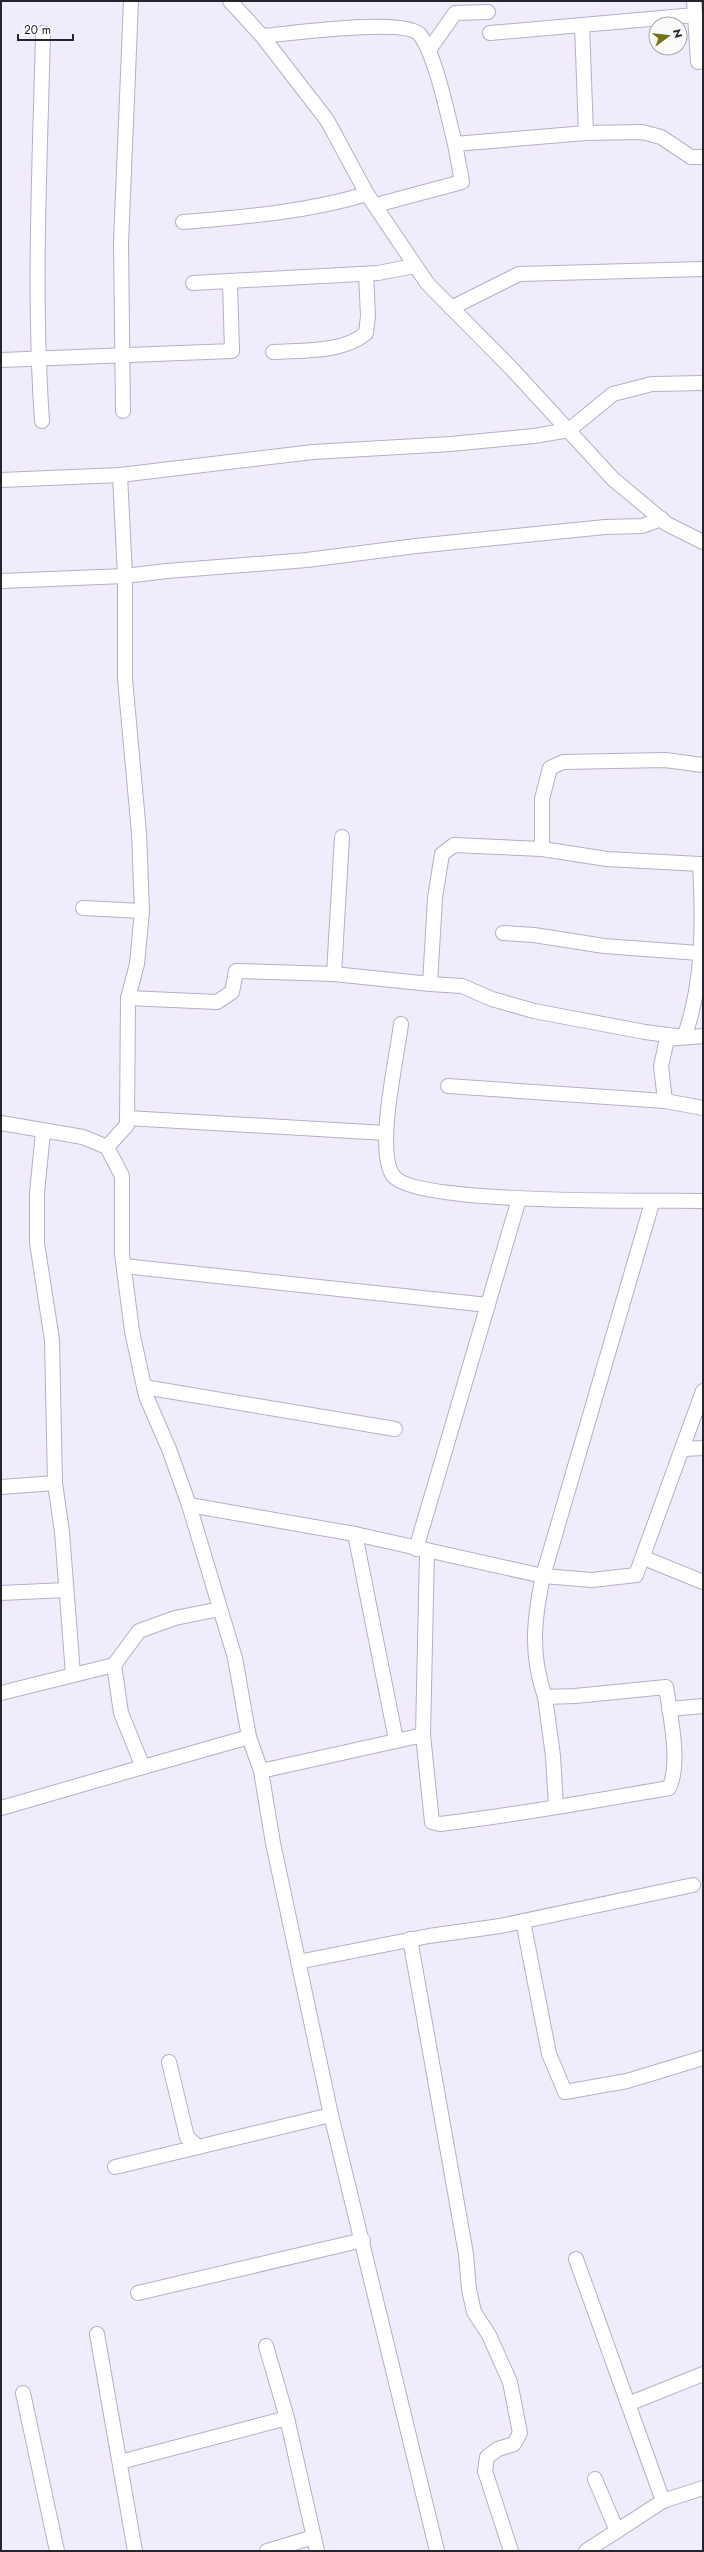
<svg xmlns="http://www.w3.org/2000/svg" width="704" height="2552" viewBox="0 0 704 2552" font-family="Jost,sans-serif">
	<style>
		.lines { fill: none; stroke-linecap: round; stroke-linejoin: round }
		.minor-casing { stroke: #b7aec7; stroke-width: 16 }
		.minor { stroke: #fff; stroke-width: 14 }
	</style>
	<rect width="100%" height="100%" fill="#f1ecfb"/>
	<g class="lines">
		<!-- minor casing -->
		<g class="minor-casing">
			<g id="minor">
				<polyline points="230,1 262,36 327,120 367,194 427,283 511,368 613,479 667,524 703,542"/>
				<polyline points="695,15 698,62 703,61"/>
				<polyline points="582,25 586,133"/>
				<polyline points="490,33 695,15 694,1"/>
				<path d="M262 36C288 34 406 17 420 35 436 56 448 117 455 144"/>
				<polyline points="429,50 455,13 488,12"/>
				<polyline points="376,205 462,182 455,144 586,133 642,132 661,137 691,157 703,157"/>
				<path d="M183 222C246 217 306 212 367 194"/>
				<polyline points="193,283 378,273 415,266"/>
				<polyline points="451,308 519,274 703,269"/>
				<path d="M273 352C303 350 343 353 366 333L368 316 366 274"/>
				<polyline points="1,360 232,351 230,282"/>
				<polyline points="123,411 121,243 131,1"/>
				<path d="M42 421C33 292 40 162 43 33"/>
				<polyline points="1,480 120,475 313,452 451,444 534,436 569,430 613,394 652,384 703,383"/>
				<polyline points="1,581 125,576 167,571 307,560 416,546 605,527 642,526 662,519"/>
				<polyline points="83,908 142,911"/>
				<polyline points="503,933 534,935 604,946 699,953"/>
				<polyline points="334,974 342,837"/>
				<path d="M430 984 462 986 492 999 534 1011 645 1032 684 1037C704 984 703 919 700 864L607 859 542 849"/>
				<polyline points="128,998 217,1002 232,992 236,971 334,974 430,984 435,898 442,854 454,845 542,849 542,799 550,768 563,762 665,760 703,765"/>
				<path d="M401 1024C397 1058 376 1146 392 1174 409 1206 660 1200 703 1201"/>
				<polyline points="448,1086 665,1101 703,1108"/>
				<polyline points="665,1101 661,1066 667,1039 703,1036"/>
				<polyline points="127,1118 386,1133"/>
				<polyline points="1,1123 83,1137 107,1147 122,1176 122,1254 132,1331 146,1396 169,1449 189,1505 235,1658 249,1737 261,1771 273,1843 331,2115 437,2551"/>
				<polyline points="43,1132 37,1193 37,1243 52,1340 55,1483 62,1532 73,1674"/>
				<polyline points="107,1147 127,1125 128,998 137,964 142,911 139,833 125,679 125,576 120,475"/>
				<polyline points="124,1266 488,1305"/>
				<polyline points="144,1387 395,1429"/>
				<polyline points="683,1449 703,1448"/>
				<polyline points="1,1487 55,1483"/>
				<polyline points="189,1505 355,1534 543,1576 592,1580 636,1575 703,1391"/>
				<polyline points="355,1534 396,1740"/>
				<polyline points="416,1549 519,1199"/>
				<polyline points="644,1558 703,1582"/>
				<polyline points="1,1593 66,1590"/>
				<polyline points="220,1609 175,1618 139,1631 114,1665 121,1713 143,1767 249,1737"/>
				<polyline points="1,1693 114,1665"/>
				<path d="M545 1697C530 1654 534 1619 543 1576L652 1203"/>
				<polyline points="669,1709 703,1706"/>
				<polyline points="423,1735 427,1551"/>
				<path d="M261 1771 423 1735 432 1822 440 1824C517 1815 593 1801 669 1788 681 1764 670 1714 666 1687L575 1696 545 1697 553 1756 556 1807"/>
				<polyline points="1,1808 143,1767"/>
				<polyline points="523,1921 549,2054 565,2092 627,2081 703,2058"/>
				<polyline points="410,1939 466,2254 469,2289 474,2312 489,2335 510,2382 520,2433 514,2444 498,2449 487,2457 485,2471 511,2551"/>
				<polyline points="298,1962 429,1936 500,1926 693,1885"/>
				<polyline points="169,2062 187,2137 198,2147"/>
				<polyline points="115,2167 331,2115"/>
				<polyline points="576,2259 663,2501"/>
				<polyline points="138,2293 363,2240"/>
				<polyline points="97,2334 135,2551"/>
				<polyline points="266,2346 287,2418 317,2551"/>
				<polyline points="23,2393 57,2551"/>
				<polyline points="628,2404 703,2374"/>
				<polyline points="120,2462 287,2418"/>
				<polyline points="595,2479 617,2531"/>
				<polyline points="267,2551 314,2537"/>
				<polyline points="586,2551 663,2501 703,2488"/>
			</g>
		</g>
		<!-- minor -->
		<use href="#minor" class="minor"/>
	</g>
	<!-- border -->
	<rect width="704" height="2552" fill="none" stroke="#27242d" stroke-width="4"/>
	<!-- north arrow -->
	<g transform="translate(668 36) rotate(75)"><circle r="19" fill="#fcfcfc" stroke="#a7a6a9"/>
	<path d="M0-3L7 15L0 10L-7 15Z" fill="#747216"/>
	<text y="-6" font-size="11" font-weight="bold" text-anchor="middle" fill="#27242d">N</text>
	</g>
	<!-- scale -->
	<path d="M18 34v6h55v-6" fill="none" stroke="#27242d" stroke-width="2"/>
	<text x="24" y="34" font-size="12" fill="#27242d" stroke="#fcfcfc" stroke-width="3" paint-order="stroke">20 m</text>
</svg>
